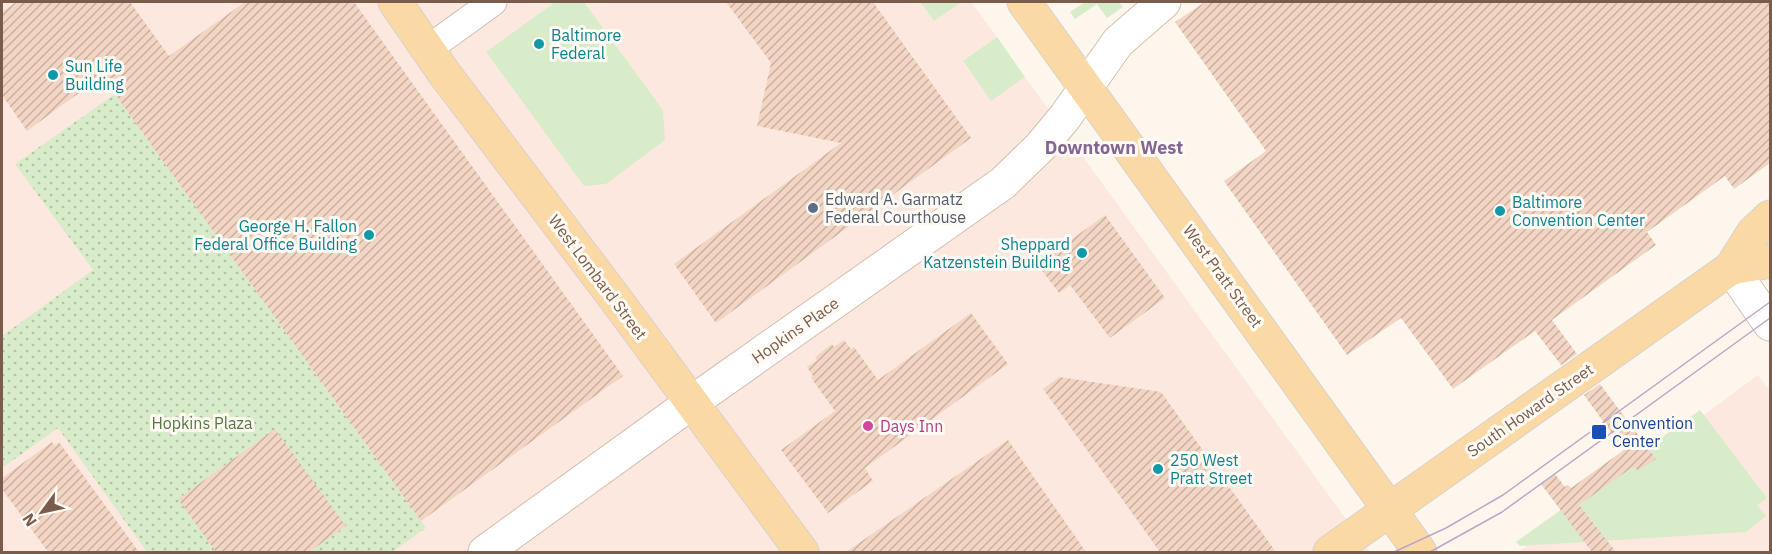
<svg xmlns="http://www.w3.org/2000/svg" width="1772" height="554" viewBox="0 0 1772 554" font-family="'IBM Plex Sans',sans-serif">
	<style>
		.commercial { fill: #fde8e0 }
		.grass { fill: #d8ecc9 }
		.park { fill: url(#park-dots) }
		.building { fill: url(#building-hatch) }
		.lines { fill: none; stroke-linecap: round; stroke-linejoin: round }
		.street-casing { stroke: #d1beb0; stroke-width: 29 }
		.secondary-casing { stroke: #d6c0b0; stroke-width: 35 }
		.primary-casing { stroke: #dad1cd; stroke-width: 35 }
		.street { stroke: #fff; stroke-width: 27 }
		.secondary { stroke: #fff; stroke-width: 33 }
		.primary { stroke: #fbd9a5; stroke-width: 33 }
		.tram { stroke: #b9a8c9; stroke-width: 1.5 }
		.culture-dot { fill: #0f9aa8; stroke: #fffaf3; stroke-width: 2 }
		.service-dot { fill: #5c6f8a; stroke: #fffaf3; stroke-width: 2 }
		.hotel-dot { fill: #d1479c; stroke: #fffaf3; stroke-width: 2 }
		.transit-dot { fill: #1a4fb4; stroke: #fffaf3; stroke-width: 2 }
		.labels { text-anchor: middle; stroke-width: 6; stroke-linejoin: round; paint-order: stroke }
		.culture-label { font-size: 16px; fill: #0d838f; stroke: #fffaf3; text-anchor: start }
		.service-label { font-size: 16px; fill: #4e5e75; stroke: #fffaf3; text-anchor: start }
		.street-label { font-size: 16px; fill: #7a5c4d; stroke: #fffaf3 }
		.park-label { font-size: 16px; fill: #537a41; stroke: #fffaf3 }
		.transit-label { font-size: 16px; fill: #164399; stroke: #fffaf3; text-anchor: start }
		.hotel-label { font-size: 16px; fill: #b23c85; stroke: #fffaf3; text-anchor: start }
		.neighbourhood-label { font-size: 18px; font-weight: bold; fill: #846695; stroke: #fffaf3 }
	</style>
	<defs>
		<pattern id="park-dots" width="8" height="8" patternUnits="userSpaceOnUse" patternTransform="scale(1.5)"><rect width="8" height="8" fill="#d8ecc9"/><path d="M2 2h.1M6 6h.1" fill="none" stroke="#b4c2a5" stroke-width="1.8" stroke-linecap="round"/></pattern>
		<pattern id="building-hatch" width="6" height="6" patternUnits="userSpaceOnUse" patternTransform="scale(1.5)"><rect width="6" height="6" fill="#f3d5c3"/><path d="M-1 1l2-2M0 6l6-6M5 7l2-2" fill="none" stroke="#cab0a1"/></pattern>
	</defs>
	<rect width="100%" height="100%" fill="#fdf6ec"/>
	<!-- commercial -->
	<g class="commercial">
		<polygon points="2,2 555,2 486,52 663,110 584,2 920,2 934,21 962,2 971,2 997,37 963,62 991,100 1025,77 1370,552 2,552"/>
		<polygon points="1758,375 1770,391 1770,552 1518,552"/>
	</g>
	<!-- grass -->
	<g class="grass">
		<polygon points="555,2 584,2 663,110 665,140 606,184 584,186 486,52"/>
		<polygon points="920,2 962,2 934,21"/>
		<polygon points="1085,2 1119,2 1123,7 1107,18 1097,4 1075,19 1070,12"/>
		<polygon points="997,37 1025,77 991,101 963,61"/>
		<polygon points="1700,410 1767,498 1757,505 1766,516 1746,532 1520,546 1516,542"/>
	</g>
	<!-- park -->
	<polygon class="park" points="115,94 426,528 392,552 147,552 58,428 2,468 2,336 93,270 15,164"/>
	<!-- building -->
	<g class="building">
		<polygon points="16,2 130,2 169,56 245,2 354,2 623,376 421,521 102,76 27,131 2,95 2,12"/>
		<polygon points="726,2 873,2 971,138 716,323 674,264 841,143 757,126 771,63"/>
		<polygon points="1205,2 1770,2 1770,163 1734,189 1725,176 1647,232 1656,245 1552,320 1577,354 1561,365 1535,331 1453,389 1401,318 1347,355 1224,181 1266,151 1175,22"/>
		<polygon points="1105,215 1165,298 1110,338 1070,285 1059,293 1038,265 1067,241 1068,242"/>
		<polygon points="971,313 1008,364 865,468 873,481 828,513 781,450 835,411 811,378 813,376 807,367 817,360 815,357 832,344 834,347 844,340 851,349 854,347 878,380"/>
		<polygon points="1059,377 1161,392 1276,552 1160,552 1043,389"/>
		<polygon points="1600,384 1656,459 1638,471 1634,466 1579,505 1616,552 1592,552 1541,484 1555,474 1565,487 1568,485 1571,488 1624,450 1584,395"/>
		<polygon points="275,429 346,526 309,552 216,552 178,499"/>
		<polygon points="1008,440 1086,552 846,552"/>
		<polygon points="52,442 55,446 59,442 139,552 48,552 2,489 2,478"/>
	</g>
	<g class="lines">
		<!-- street casing -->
		<g class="street-casing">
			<polyline id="street" points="428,49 493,2"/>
		</g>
		<!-- secondary casing -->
		<g class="secondary-casing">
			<g id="secondary">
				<polyline points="1731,268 1770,324"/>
				<polyline points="485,552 691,403 1003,183 1040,147 1065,117 1118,42 1164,2"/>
			</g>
		</g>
		<!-- primary casing -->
		<g class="primary-casing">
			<g id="primary">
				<polyline points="395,2 444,73 614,297 802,552"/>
				<polyline points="1024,2 1420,552"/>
				<polyline points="1731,268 1770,261"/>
				<polyline points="1330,552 1731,268 1753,233 1770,217"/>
			</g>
		</g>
		<!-- street -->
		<use href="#street" class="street"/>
		<!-- secondary -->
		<use href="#secondary" class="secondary"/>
		<!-- primary -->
		<use href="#primary" class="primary"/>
		<!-- tram -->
		<g class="tram">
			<polyline points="1394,552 1446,528 1503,495 1770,302"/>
			<polyline points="1430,552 1502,512 1770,318"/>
		</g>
	</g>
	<!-- markers -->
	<g class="culture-dot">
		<circle cx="539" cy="44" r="6"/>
		<circle cx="53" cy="75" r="6"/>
		<circle cx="1500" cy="211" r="6"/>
		<circle cx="369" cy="235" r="6"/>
		<circle cx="1082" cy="253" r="6"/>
		<circle cx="1158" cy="469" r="6"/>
	</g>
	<circle class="service-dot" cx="813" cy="208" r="6"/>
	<circle class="hotel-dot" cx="868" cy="426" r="6"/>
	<rect class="transit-dot" x="1591" y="424" width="16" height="16" rx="3"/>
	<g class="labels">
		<!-- culture labels -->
		<g class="culture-label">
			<text x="551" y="41">Baltimore<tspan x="551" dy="18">Federal</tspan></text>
			<text x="65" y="72">Sun Life<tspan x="65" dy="18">Building</tspan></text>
			<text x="1512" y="208">Baltimore<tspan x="1512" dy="18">Convention Center</tspan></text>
			<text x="357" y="232" text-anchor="end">George H. Fallon<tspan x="357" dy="18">Federal Office Building</tspan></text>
			<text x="1070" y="250" text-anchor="end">Sheppard<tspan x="1070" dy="18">Katzenstein Building</tspan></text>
			<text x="1170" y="466">250 West<tspan x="1170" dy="18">Pratt Street</tspan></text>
		</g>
		<!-- service labels -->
		<g class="service-label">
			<text x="825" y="205">Edward A. Garmatz<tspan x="825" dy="18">Federal Courthouse</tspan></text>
		</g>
		<!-- street labels -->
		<g class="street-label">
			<text transform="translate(1223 276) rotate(54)" y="6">West Pratt Street</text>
			<text transform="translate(598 277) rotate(53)" y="6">West Lombard Street</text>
			<text transform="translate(795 330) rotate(-35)" y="6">Hopkins Place</text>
			<text transform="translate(1530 410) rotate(-35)" y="6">South Howard Street</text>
		</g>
		<!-- park labels -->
		<g class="park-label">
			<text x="202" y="429">Hopkins Plaza</text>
		</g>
		<!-- transit labels -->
		<g class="transit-label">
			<text x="1612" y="429">Convention<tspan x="1612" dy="18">Center</tspan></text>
		</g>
		<!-- hotel labels -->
		<g class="hotel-label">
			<text x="880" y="432">Days Inn</text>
		</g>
		<!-- neighbourhood labels -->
		<g class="neighbourhood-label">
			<text x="1114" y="154">Downtown West</text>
		</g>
	</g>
	<!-- border -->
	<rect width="1772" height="554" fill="none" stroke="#7a5c4d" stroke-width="6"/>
	<!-- north arrow -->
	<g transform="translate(42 512) rotate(237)" stroke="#fffaf3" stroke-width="4.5" paint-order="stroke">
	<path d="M0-4.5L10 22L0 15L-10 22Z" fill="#7a5c4d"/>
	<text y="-9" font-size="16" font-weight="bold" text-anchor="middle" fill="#7a5c4d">N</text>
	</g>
</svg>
